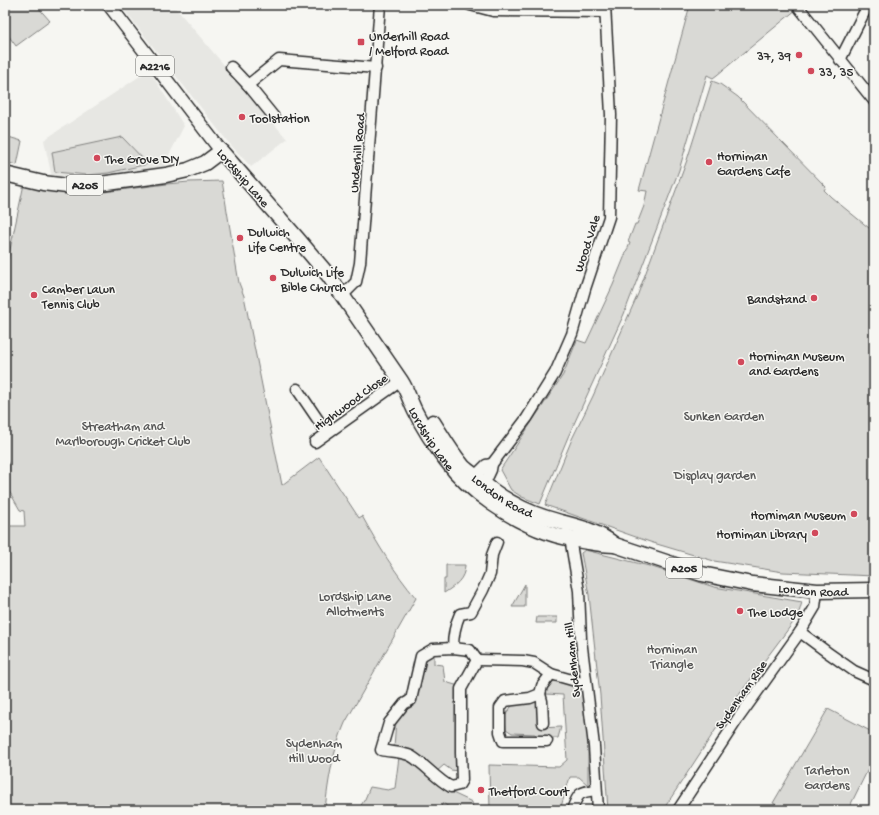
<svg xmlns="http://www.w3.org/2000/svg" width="879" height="815" viewBox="0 0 879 815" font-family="'Gochi Hand',sans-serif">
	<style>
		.built { fill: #e7e7e3 }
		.green { fill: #d9d9d5; stroke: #828280 }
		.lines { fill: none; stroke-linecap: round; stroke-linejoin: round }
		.minor-casing { stroke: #2b2b2b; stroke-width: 13 }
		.major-casing { stroke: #2b2b2b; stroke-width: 15 }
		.highway-casing { stroke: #2b2b2b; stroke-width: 17 }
		.minor { stroke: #f6f6f2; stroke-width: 10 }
		.major { stroke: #f6f6f2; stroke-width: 12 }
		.highway { stroke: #f6f6f2; stroke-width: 14 }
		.poi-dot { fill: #d1495b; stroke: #f6f6f2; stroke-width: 1.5 }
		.labels { text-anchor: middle; stroke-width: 3; stroke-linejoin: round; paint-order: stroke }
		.shield { fill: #f6f6f2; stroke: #686867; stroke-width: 1 }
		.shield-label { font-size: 12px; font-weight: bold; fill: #2b2b2b }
		.poi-label { font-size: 13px; fill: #2b2b2b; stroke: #f6f6f2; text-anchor: start }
		.street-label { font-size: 13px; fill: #2b2b2b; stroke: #f6f6f2 }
		.park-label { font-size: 13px; fill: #565656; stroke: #f6f6f2 }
	</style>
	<rect width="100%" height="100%" fill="#f6f6f2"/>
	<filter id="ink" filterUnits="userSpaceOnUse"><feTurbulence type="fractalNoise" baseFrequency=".025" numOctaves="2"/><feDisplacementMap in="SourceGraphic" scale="8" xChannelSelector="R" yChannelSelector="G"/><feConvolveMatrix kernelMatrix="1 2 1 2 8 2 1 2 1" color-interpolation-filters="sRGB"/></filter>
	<g filter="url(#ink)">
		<!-- built -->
		<g class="built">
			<polygon points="120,5 173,5 287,139 251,167 228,142"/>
			<polygon points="149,70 184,126 162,169 86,182 52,178 44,140"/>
		</g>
		<!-- green -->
		<g class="green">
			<polygon points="5,5 36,5 50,21 16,46 5,31"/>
			<polygon points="690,5 729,5 729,8 735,5 795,5 797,9 717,75 713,78 707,75 679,170 624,314 568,437 540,504 522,497 511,490 500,470 563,375 577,340 586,343 613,285 630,243 628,242 635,224 637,224 644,206 647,191 639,190"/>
			<polygon points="712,81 720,84 738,97 826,187 824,190 831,197 874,232 874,576 783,572 714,561 650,542 545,505 572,439 593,396 638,294 687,160"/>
			<polygon points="5,136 22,141 17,165 5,162"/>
			<polygon points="122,137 148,164 108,173 87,175 55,172 52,152"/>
			<path d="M222 181 239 283 244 296 282 485 319 457 359 518 362 516C378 545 395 573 416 598L345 723C333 750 328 781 325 810H5V526H25L24 511 20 510 9 491V465L5 457V259H8L24 184 69 193 88 194 167 184 189 182Z"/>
			<polygon points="585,550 649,566 714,587 802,602 798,616 735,700 663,810 608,810 600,695 589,595 581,553"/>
			<path d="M446 565H465C465 579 455 586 444 593V579H446Z"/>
			<polygon points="525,584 525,607 512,607"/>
			<polygon points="537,617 557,617 557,623 536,623"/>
			<polygon points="434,653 434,664 443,665 445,682 459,686 458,771 451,770 444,765 436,772 394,748 396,719 414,702 416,662"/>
			<polygon points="555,680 582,686 584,690 588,741 588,785 579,777 570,777 560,810 490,810 489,765 559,767 567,760 563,695 546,694 547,686"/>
			<polygon points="533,700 540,701 539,728 561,727 558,738 538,738 535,734 512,733 506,729 505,716 511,707 514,704 528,704"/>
			<polygon points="828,709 874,733 874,757 848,810 786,810 773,803"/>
			<polygon points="399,757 410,759 428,771 444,789 472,802 473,810 453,810 443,803 440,808 399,810 399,806 392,810 358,810 365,799 370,787 388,790 395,788"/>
		</g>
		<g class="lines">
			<!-- minor casing -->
			<g class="minor-casing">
				<g id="minor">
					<polyline points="470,5 493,11 605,12"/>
					<polyline points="797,5 874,101"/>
					<polyline points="840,60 868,5"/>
					<polyline points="231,67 248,85 274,117"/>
					<polyline points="248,85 279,60 376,68"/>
					<polyline points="342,296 356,282 360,263 380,5"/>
					<polyline points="297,389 327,433"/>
					<polyline points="315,442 401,381"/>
					<polyline points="475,476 486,465 492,464"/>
					<polyline points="484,485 491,470 492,464 527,418 555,373 572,334 585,289 609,217 611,115 605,5"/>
					<polyline points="566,534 570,538 579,591 581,639 594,746 598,810"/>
					<polyline points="800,632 827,652 854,671 874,680"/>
					<path d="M453 648 470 650 477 660 461 689V753L462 780 459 785 451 787C436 779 426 765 411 756 403 752 390 752 381 750L389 723 404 704 411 700 421 656 433 649Z"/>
					<path d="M453 648C453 635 455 625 460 614L471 612 483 590 490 574 492 555 497 542"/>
					<polyline points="477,660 523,661 534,663 551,674 586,684"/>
					<polyline points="540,694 542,701 543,723"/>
					<polyline points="547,741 503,741 500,732 500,708 505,701 530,698 540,694 542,686 551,674"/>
					<path d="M572 810C578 793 579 792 596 790"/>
					<polyline points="678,810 737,720 800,632 815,607 817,591"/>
				</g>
			</g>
			<!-- major casing -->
			<g class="major-casing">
				<polyline id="major" points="109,5 221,151"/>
			</g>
			<!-- highway casing -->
			<g class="highway-casing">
				<g id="highway">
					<path id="s1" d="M5 174 43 183 67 186 93 185 166 175 188 170 205 163 221 151 297 238 329 276 401 381C407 390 410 401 415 411 422 425 436 447 446 460 469 492 512 520 549 533 560 537 571 539 582 541 594 543 602 545 615 545"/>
					<path id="s2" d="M433 422C442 436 451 452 462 465 466 470 472 473 476 477 497 496 521 510 547 518 572 526 594 528 615 545L702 574 752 584 817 591 874 590"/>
				</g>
			</g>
			<!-- minor -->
			<use href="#minor" class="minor"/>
			<!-- major -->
			<use href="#major" class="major"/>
			<!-- highway -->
			<use href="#highway" class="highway"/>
		</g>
	</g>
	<!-- markers -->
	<g class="poi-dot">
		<rect x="357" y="38" width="8" height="8" rx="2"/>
		<circle cx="799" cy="55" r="4"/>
		<circle cx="811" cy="71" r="4"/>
		<circle cx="242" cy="117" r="4"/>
		<circle cx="97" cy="158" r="4"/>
		<circle cx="709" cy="162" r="4"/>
		<circle cx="240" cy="238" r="4"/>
		<circle cx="273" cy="278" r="4"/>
		<circle cx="34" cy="295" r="4"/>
		<circle cx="814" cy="298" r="4"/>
		<circle cx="741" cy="362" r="4"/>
		<circle cx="854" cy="514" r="4"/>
		<circle cx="815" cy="533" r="4"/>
		<circle cx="740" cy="611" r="4"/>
		<circle cx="481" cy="790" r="4"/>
	</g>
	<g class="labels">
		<!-- shield labels -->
		<g class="shield">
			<rect x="136" y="56" width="38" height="20" rx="3"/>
			<rect x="67" y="175" width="36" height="20" rx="3"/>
			<rect x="666" y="558" width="36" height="20" rx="3"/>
		</g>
		<g class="shield-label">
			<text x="155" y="70">A2216</text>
			<text x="85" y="189">A205</text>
			<text x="684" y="572">A205</text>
		</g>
		<!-- poi labels -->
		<g class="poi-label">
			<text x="369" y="40">Underhill Road<tspan x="369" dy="15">/ Melford Road</tspan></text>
			<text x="791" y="60" text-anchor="end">37, 39</text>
			<text x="819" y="76">33, 35</text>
			<text x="250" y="122">Toolstation</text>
			<text x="717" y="160">Horniman<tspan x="717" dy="15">Gardens Cafe</tspan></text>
			<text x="105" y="163">The Grove DIY</text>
			<text x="248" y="236">Dulwich<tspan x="248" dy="15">Life Centre</tspan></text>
			<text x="281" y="276">Dulwich Life<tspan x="281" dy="15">Bible Church</tspan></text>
			<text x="42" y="293">Camber Lawn<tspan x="42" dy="15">Tennis Club</tspan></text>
			<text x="806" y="303" text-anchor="end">Bandstand</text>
			<text x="749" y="360">Horniman Museum<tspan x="749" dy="15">and Gardens</tspan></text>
			<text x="846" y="519" text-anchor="end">Horniman Museum</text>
			<text x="807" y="538" text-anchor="end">Horniman Library</text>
			<text x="748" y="616">The Lodge</text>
			<text x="489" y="795">Thetford Court</text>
		</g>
		<!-- street labels -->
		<g class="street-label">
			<text transform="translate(356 153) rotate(-85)" y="5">Underhill Road</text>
			<text transform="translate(244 177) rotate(49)" y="5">Lordship Lane</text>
			<text transform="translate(586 243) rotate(-72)" y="5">Wood Vale</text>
			<text transform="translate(350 401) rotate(-36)" y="5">Highwood Close</text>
			<text dy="5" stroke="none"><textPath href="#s1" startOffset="582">Lordship Lane</textPath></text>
			<text dy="5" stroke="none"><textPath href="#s2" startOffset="103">London Road</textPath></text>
			<text dy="5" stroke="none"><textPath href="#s2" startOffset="431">London Road</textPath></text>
			<text transform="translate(571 660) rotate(-96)" y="5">Sydenham Hill</text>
			<text transform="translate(740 694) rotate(-55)" y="5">Sydenham Rise</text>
		</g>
		<!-- park labels -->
		<g class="park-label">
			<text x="724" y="420">Sunken Garden</text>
			<text x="123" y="430">Streatham and<tspan x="123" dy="15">Marlborough Cricket Club</tspan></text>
			<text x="715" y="479">Display garden</text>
			<text x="355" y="600">Lordship Lane<tspan x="355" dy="15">Allotments</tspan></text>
			<text x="672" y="653">Horniman<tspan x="672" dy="15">Triangle</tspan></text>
			<text x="314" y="747">Sydenham<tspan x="314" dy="15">Hill Wood</tspan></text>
			<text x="827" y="774">Tarleton<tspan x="827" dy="15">Gardens</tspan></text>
		</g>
	</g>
	<!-- margin -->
	<rect width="879" height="815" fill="none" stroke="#f6f6f2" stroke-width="20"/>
	<rect x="10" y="10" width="859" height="795" fill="none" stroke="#2b2b2b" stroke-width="1.5" filter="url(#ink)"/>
</svg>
